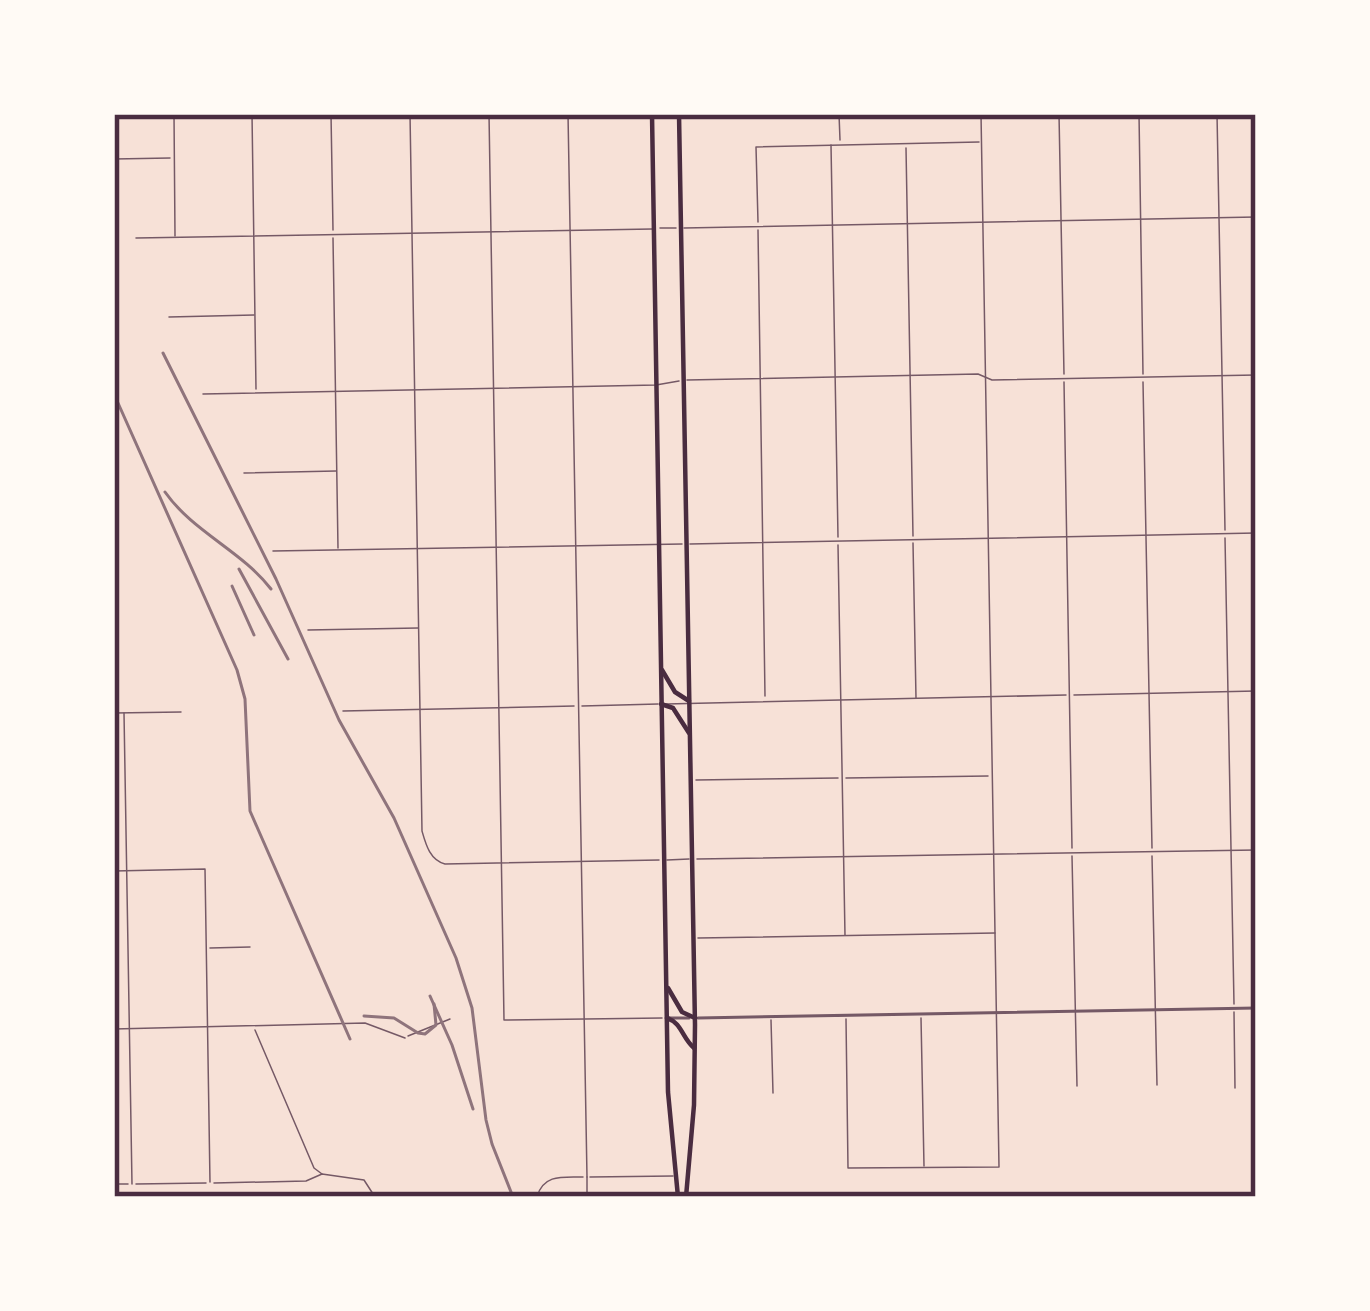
<svg xmlns="http://www.w3.org/2000/svg" width="1370" height="1311" viewBox="0 0 1370 1311" font-family="Arial,sans-serif">
	<style>
		.lines { fill: none; stroke-linecap: round; stroke-linejoin: round }
		.service { stroke: #755966; stroke-width: 1.5 }
		.minor { stroke: #755966; stroke-width: 1.5 }
		.tertiary { stroke: #755966; stroke-width: 3 }
		.trunk { stroke: #4a2c40; stroke-width: 4.5 }
		.rail { stroke: #8f747c; stroke-width: 3 }
		.neatline { fill: none; stroke: #4a2c40; stroke-width: 4.5 }
	</style>
	<rect width="100%" height="100%" fill="#f7e1d7"/>
	<g class="lines">
		<!-- service -->
		<g class="service">
			<polyline points="408,1036 450,1019"/>
			<polyline points="587,1197 587,1177"/>
		</g>
		<!-- minor -->
		<g class="minor">
			<polyline points="174,114 175,236"/>
			<polyline points="252,114 256,389"/>
			<polyline points="331,114 333,230"/>
			<path d="M410 114 422 831C426 845 430 860 445 864L659 860"/>
			<polyline points="489,114 504,1020 662,1018"/>
			<polyline points="568,114 587,1177"/>
			<polyline points="839,114 840,140"/>
			<polyline points="1059,114 1064,374"/>
			<polyline points="1139,114 1143,374"/>
			<polyline points="1217,114 1225,530"/>
			<polyline points="831,145 838,537"/>
			<polyline points="906,148 913,536"/>
			<polyline points="114,159 170,158"/>
			<polyline points="758,222 756,147 979,142"/>
			<polyline points="660,228 676,228"/>
			<polyline points="684,228 1256,217"/>
			<polyline points="758,230 765,696"/>
			<polyline points="136,238 652,229"/>
			<polyline points="333,238 338,548"/>
			<polyline points="169,317 254,315"/>
			<polyline points="687,380 978,374 992,380 1256,375"/>
			<polyline points="1064,382 1072,848"/>
			<polyline points="1143,382 1152,848"/>
			<polyline points="203,394 656,385 679,381"/>
			<polyline points="244,473 336,471"/>
			<polyline points="1225,538 1234,1004"/>
			<polyline points="913,543 916,698"/>
			<polyline points="690,544 1256,533"/>
			<polyline points="838,545 845,935"/>
			<polyline points="273,551 682,544"/>
			<polyline points="308,630 418,628"/>
			<polyline points="1074,695 1256,691"/>
			<polyline points="666,704 1066,695"/>
			<polyline points="582,706 658,704"/>
			<polyline points="343,711 574,706"/>
			<polyline points="114,713 181,712"/>
			<polyline points="124,713 132,1184"/>
			<polyline points="846,778 988,776"/>
			<polyline points="696,780 838,778"/>
			<polyline points="1072,856 1077,1086"/>
			<polyline points="1152,856 1157,1085"/>
			<polyline points="697,859 1256,850"/>
			<polyline points="667,860 689,859"/>
			<polyline points="114,871 205,869 210,1182"/>
			<polyline points="698,938 995,933"/>
			<polyline points="210,948 250,947"/>
			<polyline points="1234,1012 1235,1088"/>
			<polyline points="921,1018 924,1166"/>
			<polyline points="846,1019 848,1168 999,1167 981,114"/>
			<polyline points="771,1020 773,1093"/>
			<polyline points="114,1029 365,1023 405,1038"/>
			<polyline points="255,1030 314,1168 322,1174"/>
			<polyline points="590,1177 673,1176"/>
			<polyline points="214,1183 306,1181 322,1174 364,1180 375,1197"/>
			<polyline points="114,1184 128,1184"/>
			<polyline points="136,1184 206,1183"/>
			<path d="M537 1197C543 1174 563 1177 583 1177"/>
		</g>
		<!-- tertiary -->
		<g class="tertiary">
			<polyline points="668,1018 689,1018"/>
			<polyline points="698,1018 1256,1008"/>
		</g>
		<!-- trunk -->
		<g class="trunk">
			<polyline points="652,114 668,1092 678,1197"/>
			<polyline points="679,114 695,1025 694,1105 686,1197"/>
			<polyline points="662,670 675,692 689,701"/>
			<polyline points="661,704 673,708 689,733"/>
			<polyline points="668,988 682,1012 695,1018"/>
			<path d="M667 1018C682 1023 682 1038 694 1048"/>
		</g>
		<!-- rail -->
		<g class="rail">
			<polyline points="163,353 276,579 339,720 394,818 456,958 472,1008 486,1120 492,1144 513,1197"/>
			<polyline points="114,394 237,670 245,699 250,811 350,1039"/>
			<path d="M165 492C193 532 242 551 271 589"/>
			<polyline points="239,569 288,659"/>
			<polyline points="232,586 254,635"/>
			<polyline points="430,996 452,1045 473,1109"/>
			<polyline points="364,1016 394,1018 418,1033 425,1034 436,1025 434,1004"/>
		</g>
	</g>
	<!-- border -->
	<rect width="1370" height="1311" fill="none" stroke="#fffaf5" stroke-width="234"/>
	<rect x="117" y="117" width="1136" height="1077" class="neatline"/>
</svg>
